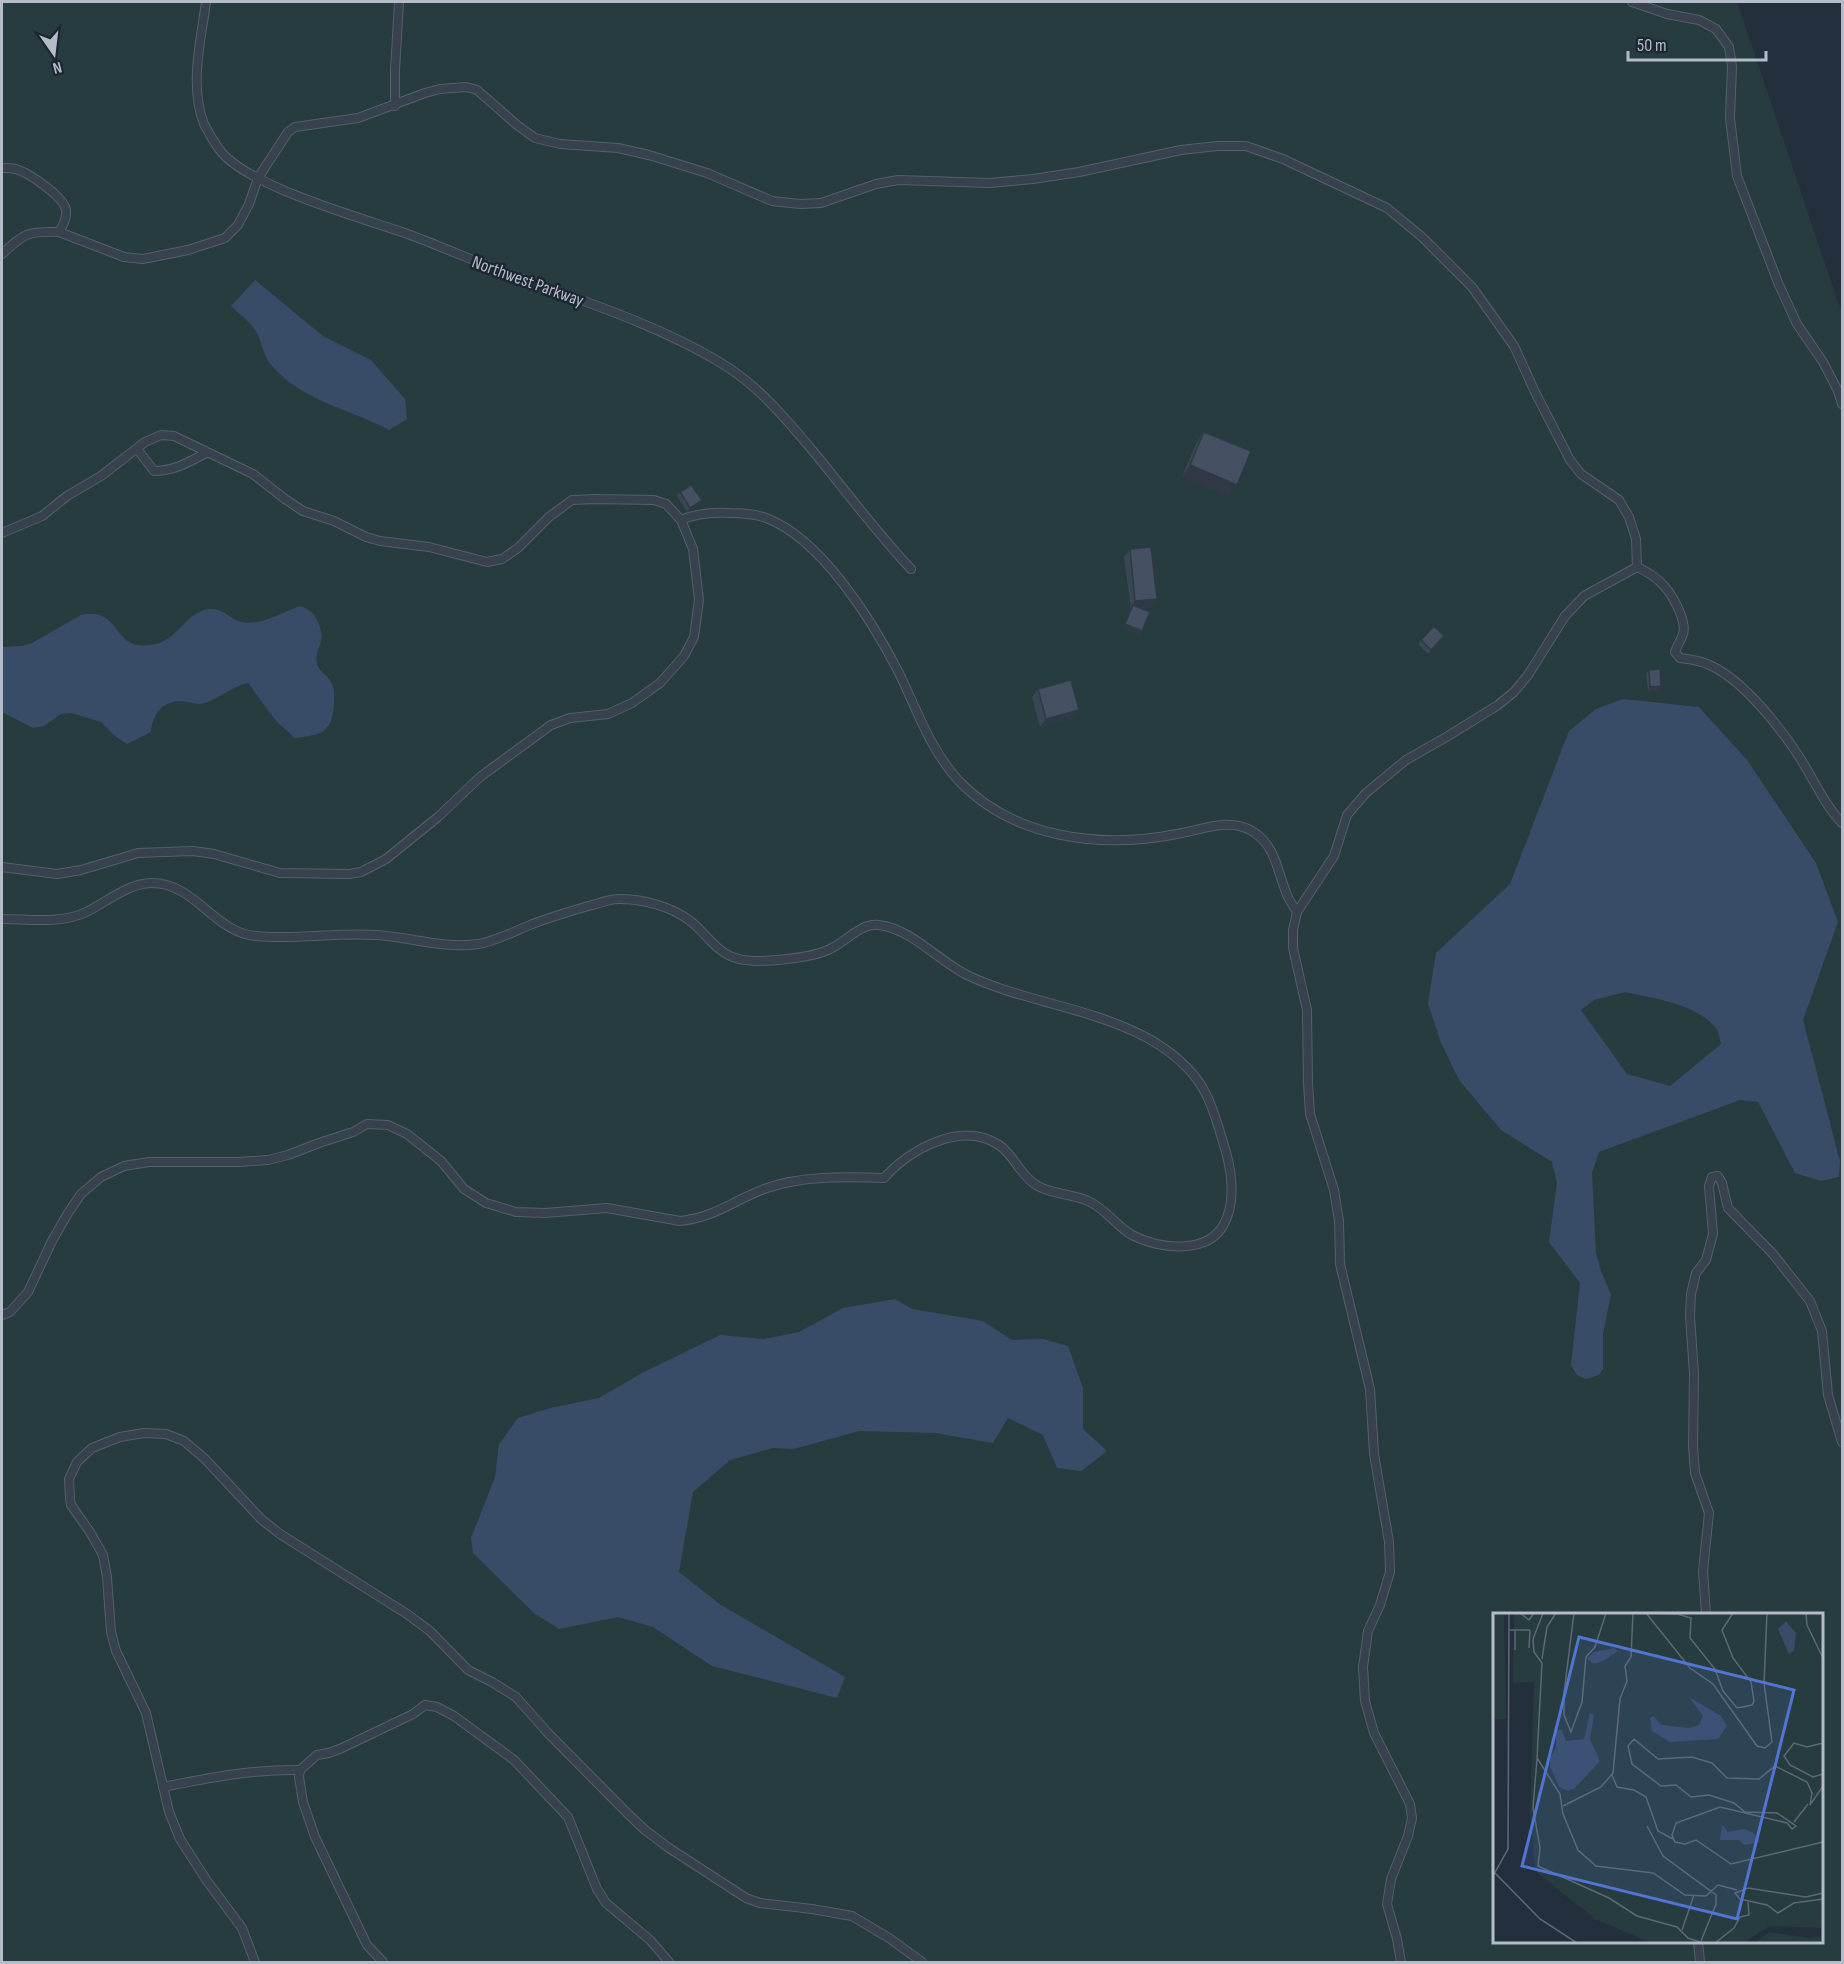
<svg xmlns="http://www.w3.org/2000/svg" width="1844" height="1964" viewBox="0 0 1844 1964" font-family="'Sofia Sans Condensed',sans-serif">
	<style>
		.green { fill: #263c3f; fill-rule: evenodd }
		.water { fill: #394c67; fill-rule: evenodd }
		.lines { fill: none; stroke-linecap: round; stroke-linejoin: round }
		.lane-casing { stroke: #565f6c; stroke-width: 10 }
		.lane { stroke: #38414e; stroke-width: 8 }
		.wall { fill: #3b4654 }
		.shaded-wall { fill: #303945 }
		.building { fill: #455162; stroke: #303945; stroke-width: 1.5 }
		.labels { text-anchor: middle; stroke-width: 5; stroke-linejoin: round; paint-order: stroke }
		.street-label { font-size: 18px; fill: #b4bcc9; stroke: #1d2633 }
		.inset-road { fill: none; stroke: #5e6776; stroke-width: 1.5 }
		.view { fill: #5274d3; fill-opacity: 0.15; stroke: #5274d3; stroke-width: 3 }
		.inset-edge { fill: none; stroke: #b4bcc9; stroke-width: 3 }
	</style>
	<rect width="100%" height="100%" fill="#242f3e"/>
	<!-- green -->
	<path class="green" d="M2 2H1737L1842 314V1962H2ZM1494 1614H1822V1942H1494Z"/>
	<!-- water -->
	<g class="water">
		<path d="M255 280 323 336 371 360 405 399 407 419 389 430C348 408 304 402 272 366 264 358 262 343 257 333 252 323 239 314 231 306Z"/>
		<path d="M300 606C309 609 313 612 317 620 329 644 313 648 317 664 319 671 327 675 331 682 335 689 334 696 334 704 332 733 321 735 295 738L276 721 248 683C231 686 216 702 200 704 193 704 187 701 180 701 161 702 153 714 151 732L127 744 115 736 101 722 71 713 61 714 44 726 33 728 2 712V647L22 646 32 643 81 615C117 607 114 642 138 645 177 650 181 613 209 609 222 608 228 617 238 621 258 628 282 612 300 606Z"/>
		<path d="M1623 699 1699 707 1747 760 1816 863 1838 922 1803 1020 1840 1161 1839 1177 1821 1181 1795 1173 1758 1102 1740 1100 1599 1152 1592 1173 1596 1253 1601 1271 1611 1295 1603 1334V1369L1599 1375 1586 1379 1577 1375 1571 1365 1580 1283 1549 1242 1557 1183 1552 1162 1501 1130 1459 1080 1441 1043 1428 1003 1436 953 1510 884 1569 731 1596 709ZM1625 992C1653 998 1701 1005 1717 1030 1719 1034 1720 1040 1721 1044L1670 1086 1627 1074 1581 1010 1594 1000Z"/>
		<polygon points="895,1299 912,1309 983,1321 1012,1340 1043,1339 1068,1346 1083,1388 1083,1429 1107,1451 1081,1471 1057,1468 1043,1435 1008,1418 993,1443 935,1433 859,1431 794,1449 773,1448 730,1460 693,1492 679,1572 721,1605 845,1677 837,1698 712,1666 653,1627 618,1617 559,1629 535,1614 473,1553 471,1538 495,1477 499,1444 518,1418 550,1408 599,1398 642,1373 720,1335 764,1339 799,1332 843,1308"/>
	</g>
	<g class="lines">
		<!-- lane casing -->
		<g class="lane-casing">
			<g id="lane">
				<path d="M206 2C201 40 189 86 204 124 208 132 214 142 219 149 244 185 358 217 402 232 439 245 475 262 512 275 580 300 659 325 721 363 758 385 786 419 813 451 845 490 876 532 911 569"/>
				<polyline points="1632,2 1667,14 1699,20 1716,29 1729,47 1732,66 1730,118 1737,176 1779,285 1797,324 1823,362 1838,391 1842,404"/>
				<polyline points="395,106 395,70 399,2"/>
				<path d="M2 168C6 168 11 168 16 169 29 173 63 196 66 210 67 218 63 226 59 232 27 231 25 233 2 254"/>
				<path d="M59 232 124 257 143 259 188 250 225 238 238 225 249 204 258 178 288 132 295 127 358 118 425 93 440 89 466 87 477 90 517 125 535 138 560 144 618 148 649 155 707 173 772 201 800 204 821 203 876 184 898 180 990 183 1033 179 1079 172 1181 150 1217 146H1246L1283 159 1387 208 1422 237 1472 287 1514 346 1535 392 1570 460 1581 474 1619 500 1629 517 1636 539 1637 567C1660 577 1672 592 1681 615 1683 621 1685 628 1683 634 1681 640 1677 646 1675 652L1680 658C1688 659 1698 660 1707 664 1741 677 1780 727 1800 758 1814 780 1824 804 1842 823"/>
				<path d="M137 449 154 471C174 471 189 462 206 453"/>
				<path d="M681 520C697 513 712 512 730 513 741 513 755 514 766 518 821 538 873 622 899 673 917 710 930 749 958 780 1014 839 1101 849 1177 834 1202 830 1229 817 1252 831 1277 846 1277 873 1288 897 1290 902 1294 907 1297 912"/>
				<polyline points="2,533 42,516 67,496 101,476 145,442 161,435 174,436 253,474 285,499 303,511 334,521 366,537 380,541 429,547 487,562 502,559 518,548 549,517 572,500 595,499 654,500 666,504 681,520 693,549 699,600 694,637 684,656 660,683 632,703 608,714 570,718 551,725 480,777 438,817 386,859 361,872 349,874 280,873 214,854 193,851 138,853 81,870 57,874 2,867"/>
				<path d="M2 919C28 919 59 924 84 913 106 903 126 884 151 883 195 882 214 933 256 936 296 940 337 932 376 935 410 937 444 949 478 944 496 941 513 932 530 925 550 917 571 911 592 905 601 903 609 899 619 899 642 899 670 906 689 920 706 932 716 954 739 959 758 964 813 958 830 949 846 942 860 923 879 925 912 929 938 961 967 975 1039 1010 1148 1011 1199 1082 1211 1100 1217 1122 1223 1142 1231 1166 1237 1200 1224 1224 1208 1255 1159 1249 1132 1235 1116 1226 1105 1208 1088 1201 1071 1193 1052 1195 1036 1185 1020 1175 1014 1155 999 1145 961 1120 909 1150 884 1178 846 1177 804 1175 767 1188 735 1199 717 1217 680 1221L607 1208 545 1213 516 1212 486 1203 464 1189 441 1161 407 1134 388 1125 367 1124 353 1132 319 1143 288 1155 268 1160 239 1162H149L124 1166 101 1177 81 1194 68 1213 52 1241 28 1292 10 1312 2 1315"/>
				<polyline points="1706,1614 1703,1571 1709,1513 1695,1473 1693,1446 1694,1374 1690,1316 1691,1294 1696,1273 1706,1260 1713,1234 1709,1186 1712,1177 1718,1176 1722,1183 1728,1208 1773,1254 1810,1301 1822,1331 1828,1395 1842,1442"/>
				<path d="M163 1787C208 1778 254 1769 300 1770"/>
				<polyline points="1698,1942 1700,1962"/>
				<polyline points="255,1962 242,1928 207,1881 180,1839 169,1812 146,1713 116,1651 111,1632 107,1577 103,1555 90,1532 71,1505 70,1499 69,1479 77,1462 92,1448 120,1437 144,1433 166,1434 184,1441 205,1459 261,1519 280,1534 407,1614 430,1631 468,1670 492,1682 516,1697 547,1732 628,1814 645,1830 669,1848 746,1898 760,1903 812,1909 852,1916 889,1938 922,1962"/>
				<polyline points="383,1962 367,1945 315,1837 303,1802 299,1777 300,1770 317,1755 329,1753 342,1748 413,1714 425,1705 437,1707 454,1716 514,1760 568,1817 597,1889 606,1903 650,1940 669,1962"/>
				<polyline points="1401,1962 1397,1939 1387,1904 1391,1879 1408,1836 1412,1818 1410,1804 1374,1733 1365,1701 1363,1667 1368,1631 1380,1605 1390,1572 1389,1542 1374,1454 1370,1389 1340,1264 1339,1221 1334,1190 1310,1114 1308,1083 1307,1010 1293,948 1293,930 1297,912 1334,856 1347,815 1366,793 1406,760 1448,736 1498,705 1514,692 1528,675 1565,616 1584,596 1637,567"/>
			</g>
		</g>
		<!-- lane -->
		<use href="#lane" class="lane"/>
	</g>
	<!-- wall -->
	<g class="wall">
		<polygon points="1204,432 1229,497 1182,477 1196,444"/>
		<polygon points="680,492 699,504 687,512 677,496"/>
		<polygon points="1130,549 1151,607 1140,608 1142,631 1140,635 1123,628 1131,609 1124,557"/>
		<polygon points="1421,640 1441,640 1428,654 1418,644"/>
		<polygon points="1649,670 1661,686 1659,690 1648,691 1646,674"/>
		<polygon points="1038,689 1073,718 1040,727 1032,697"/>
	</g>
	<!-- shaded-wall -->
	<g class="shaded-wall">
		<polygon points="1190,465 1237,485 1229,497 1182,477"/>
		<polygon points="702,500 699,504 687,512 690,508"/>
		<polygon points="1157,599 1151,607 1132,609 1133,605 1130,609 1135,601"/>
		<polygon points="1125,624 1142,631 1140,635 1123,628"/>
		<polygon points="1661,686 1659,690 1648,691 1650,687"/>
		<polygon points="1079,710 1073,718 1040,727 1046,719"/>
	</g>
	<!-- building -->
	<g class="building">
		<polygon points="1204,432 1251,451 1237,485 1190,465"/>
		<polygon points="691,485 702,500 690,508 680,492"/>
		<polygon points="1151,547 1157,599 1135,601 1130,549"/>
		<polygon points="1133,605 1150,612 1142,631 1125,624"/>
		<polygon points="1434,626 1444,636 1431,650 1421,640"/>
		<polygon points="1660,669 1661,686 1650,687 1649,670"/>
		<polygon points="1071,680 1079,710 1046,719 1038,689"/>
	</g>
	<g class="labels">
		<!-- street labels -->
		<g class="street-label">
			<text transform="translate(528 281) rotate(20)" y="6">Northwest Parkway</text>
		</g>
	</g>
	<!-- overview -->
	<g transform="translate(1493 1613)">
		<rect width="330" height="330" fill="#242f3e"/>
		<path d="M0 0H11L13 106H0ZM21 0H330V315L276 313 251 330H158L102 306 42 258 37 197 41 69 20 70ZM276 319 317 325 330 323V330H262Z" fill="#263c3f"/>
		<path d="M293 8 303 20 301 38 296 41 285 16ZM121 35 125 38 110 48 101 51 94 46 101 39ZM196 84 228 103 234 113 225 126 177 129 159 118 157 105 161 103 168 112 196 115 206 112 210 103ZM97 100 101 102 97 126 107 148 82 175 75 178 66 174 57 153V145L63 135V117H69L73 128 91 126ZM229 211 235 219 251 216 261 220 267 229 251 232 246 227H227Z" fill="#394c67"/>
		<path class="inset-road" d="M27 0 36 7 41 0M50 0 40 26 41 39 49 50 44 145 67 181 70 201 85 237 103 253 160 260 192 282 213 283 225 272 244 277M81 0 71 80V102L78 119 89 89 93 44 102 34 113 0M153 0 197 55 220 71 264 133 272 135 279 129 271 70 274 0M157 0 184 1 198 5 197 25 222 56 230 78 244 95 259 92 261 88 258 69 240 45 229 17 240 0M313 0 314 12 330 45M16 17H37M36 35 37 17M22 37V17M49 46 54 14 63 0M330 130 314 134 301 130 291 143 297 152 320 164 330 161M44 146 40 195 47 235 45 253 116 285 144 303 184 314 195 325 210 330M119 162 124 174 141 177 153 184 165 218 180 226M330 173 317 192 319 180 314 169 282 153 266 166 234 165 219 150 199 144 165 146 141 126 135 133 139 151 168 173 183 172 198 184 216 182 241 190 252 199 284 200 303 213 299 216 294 210 227 194 183 210 179 222 182 229 192 231 203 227 238 251 330 229M70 193 108 174 120 160 127 86 134 68 132 53 138 44 140 0M301 209 315 191M154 213 170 243 223 282V291L208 328M2 260 47 306 84 330M0 263 15 236 16 0M330 280 313 284 255 275 242 280 247 286 274 292 285 300 301 290 330 286M189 317 201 282M222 330 241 315 247 304 256 302 255 289"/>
		<path class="view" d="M86 24 301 77 244 306 29 253Z"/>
		<rect width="330" height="330" class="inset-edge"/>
	</g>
	<!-- border -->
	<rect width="1844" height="1964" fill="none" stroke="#b4bcc9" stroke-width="6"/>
	<!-- north arrow -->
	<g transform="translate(54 54) rotate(166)" stroke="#1d2633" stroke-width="4.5" paint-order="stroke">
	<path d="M0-4.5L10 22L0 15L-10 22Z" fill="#b4bcc9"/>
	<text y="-9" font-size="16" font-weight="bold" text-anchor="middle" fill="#b4bcc9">N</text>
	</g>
	<!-- scale -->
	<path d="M1628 51v9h138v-9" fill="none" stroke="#b4bcc9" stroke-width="3"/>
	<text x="1637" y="51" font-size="18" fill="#b4bcc9" stroke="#1d2633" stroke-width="4.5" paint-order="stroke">50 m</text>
</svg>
